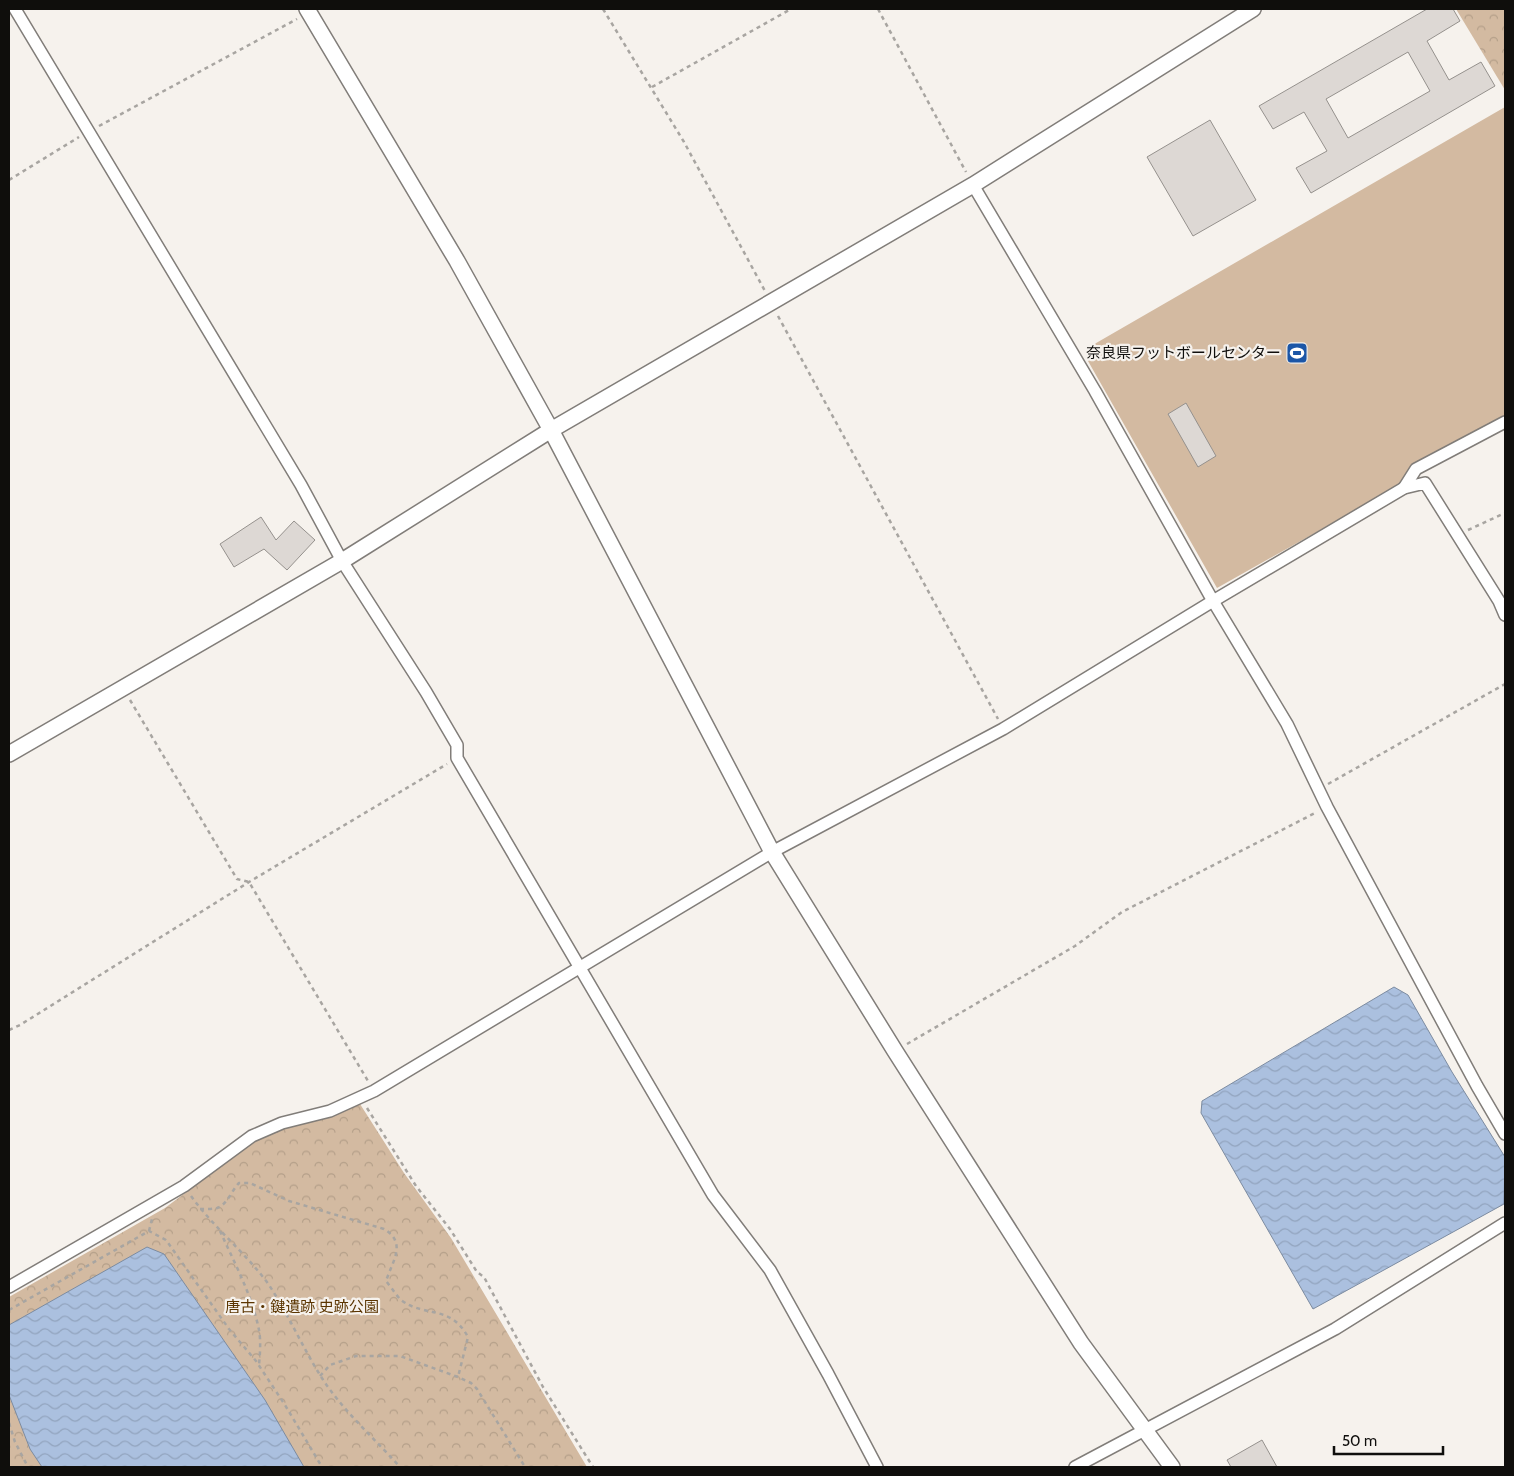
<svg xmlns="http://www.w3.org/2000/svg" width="1514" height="1476" viewBox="0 0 1514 1476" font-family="Cabin,'Noto Sans JP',sans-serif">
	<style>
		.park { fill: url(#park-crowns) }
		.pitch { fill: #d3baa1 }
		.water { fill: url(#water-waves); stroke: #7c8ba0 }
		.building { fill: #ddd8d4; stroke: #95918d; fill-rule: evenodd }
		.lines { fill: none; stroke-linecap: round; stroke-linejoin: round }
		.minor-casing { stroke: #817d79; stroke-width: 14 }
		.tertiary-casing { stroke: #817d79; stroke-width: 18 }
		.path { stroke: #a8a5a1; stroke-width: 2.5; stroke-dasharray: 4 4; stroke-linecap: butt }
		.minor { stroke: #fff; stroke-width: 11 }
		.tertiary { stroke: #fff; stroke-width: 15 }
		.labels { text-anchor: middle; stroke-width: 4.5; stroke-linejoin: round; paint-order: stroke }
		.poi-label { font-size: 15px; fill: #0f0e0c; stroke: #f6f2ed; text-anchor: end }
		.park-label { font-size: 15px; fill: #5b3501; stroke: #f6f2ed }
	</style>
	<defs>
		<pattern id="park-crowns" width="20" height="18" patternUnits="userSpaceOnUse" patternTransform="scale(1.25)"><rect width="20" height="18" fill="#d3baa1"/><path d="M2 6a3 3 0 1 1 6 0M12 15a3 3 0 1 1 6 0" fill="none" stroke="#b49f89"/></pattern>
		<pattern id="water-waves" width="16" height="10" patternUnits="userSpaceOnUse" patternTransform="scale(1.25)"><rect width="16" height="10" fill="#abc0df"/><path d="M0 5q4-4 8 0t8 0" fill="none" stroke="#92a4be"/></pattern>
	</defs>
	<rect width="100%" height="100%" fill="#f6f2ed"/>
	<!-- park -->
	<g class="park">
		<polygon points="1456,9 1505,9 1505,90"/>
		<polygon points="360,1104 404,1173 451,1238 587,1467 9,1467 9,1297 165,1208 254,1141 284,1128 319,1120"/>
	</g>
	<!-- pitch -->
	<polygon class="pitch" points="1505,107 1505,416 1410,467 1402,484 1217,588 1088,361 1091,346"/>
	<!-- water -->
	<g class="water">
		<polygon points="1394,987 1408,995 1452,1072 1505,1157 1504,1204 1313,1309 1201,1113 1202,1101"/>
		<polygon points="147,1247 164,1254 265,1400 304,1467 42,1467 30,1449 9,1395 9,1325"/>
	</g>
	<!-- building -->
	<g class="building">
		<path d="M1427 9H1453L1460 21 1427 41 1449 80 1481 62 1495 86 1311 193 1296 168 1327 151 1304 112 1273 129 1259 106ZM1408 52 1430 91 1348 138 1326 99Z"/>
		<polygon points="1210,120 1256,200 1193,236 1147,157"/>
		<polygon points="1186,403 1216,456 1198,467 1168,414"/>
		<polygon points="261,517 276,540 294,521 315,540 287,570 264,549 234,567 220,544"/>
		<polygon points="1262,1440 1277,1467 1231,1467 1227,1460"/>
	</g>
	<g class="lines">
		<!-- minor casing -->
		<g class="minor-casing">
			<g id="minor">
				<polyline points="15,9 301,485 342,561 426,692 457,745 457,758 713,1195 770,1270 828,1374 877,1467"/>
				<polyline points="973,185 1095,391 1213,601 1287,724 1327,807 1477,1086 1505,1134"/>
				<polyline points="1404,488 1416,469 1505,422"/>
				<polyline points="9,1287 184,1186 252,1136 282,1123 330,1111 374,1091 772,852 1003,729 1213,601 1404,488 1425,483 1499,601 1505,615"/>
				<polyline points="1075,1467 1335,1329 1505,1223"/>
			</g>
		</g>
		<!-- tertiary casing -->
		<g class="tertiary-casing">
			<g id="tertiary">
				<polyline points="307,9 457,261 551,430 772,852 895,1051 1081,1343 1172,1467"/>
				<polyline points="9,754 342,561 551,430 973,185 1253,9"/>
			</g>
		</g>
		<!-- path -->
		<g class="path">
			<polyline points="603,9 684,142 765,291"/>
			<polyline points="878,9 966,172"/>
			<polyline points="652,87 791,9"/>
			<polyline points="99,126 297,19"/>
			<polyline points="9,180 79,137"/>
			<polyline points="778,316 998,719"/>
			<polyline points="1468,530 1505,513"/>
			<polyline points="130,700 237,879 249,882 368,1081"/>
			<polyline points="1328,784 1505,684"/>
			<polyline points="9,1030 20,1025 249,882 447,764"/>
			<polyline points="907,1044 1075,946 1122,912 1315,813"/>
			<polyline points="367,1108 416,1186 450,1229 477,1272 484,1277 543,1387 593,1467"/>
			<path d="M191 1196C214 1228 246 1253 269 1285 288 1314 302 1346 320 1375 341 1409 373 1437 400 1467"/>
			<path d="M200 1209C206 1209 212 1209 217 1208 227 1205 232 1190 239 1183H250L289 1201 384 1229C407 1243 393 1260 386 1281 391 1287 396 1295 401 1300 425 1318 450 1304 468 1337L458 1377"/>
			<polyline points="149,1231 152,1219"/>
			<path d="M220 1231C234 1262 252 1295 259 1330 261 1341 260 1354 259 1365"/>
			<polyline points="9,1310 149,1231 166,1240 229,1329 256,1361 285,1405 322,1467"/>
			<polyline points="320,1376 330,1365 356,1356 400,1356 458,1377 471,1383 477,1389 525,1467"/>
			<polyline points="9,1423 15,1442 28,1467"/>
		</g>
		<!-- minor -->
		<use href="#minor" class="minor"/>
		<!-- tertiary -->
		<use href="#tertiary" class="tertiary"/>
	</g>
	<!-- icons -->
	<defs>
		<g id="stadium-square" transform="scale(1.125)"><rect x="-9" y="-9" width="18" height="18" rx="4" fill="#1b56a7" stroke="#f6f2ed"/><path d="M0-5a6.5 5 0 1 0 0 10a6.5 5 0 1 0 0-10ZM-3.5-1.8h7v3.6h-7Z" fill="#fff"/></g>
	</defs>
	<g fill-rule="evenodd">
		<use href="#stadium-square" x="1297" y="353"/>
	</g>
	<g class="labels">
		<!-- poi labels -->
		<g class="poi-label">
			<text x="1281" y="358">奈良県フットボールセンター</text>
		</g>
		<!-- park labels -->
		<g class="park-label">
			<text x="302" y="1312">唐古・鍵遺跡 史跡公園</text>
		</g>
	</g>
	<!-- border -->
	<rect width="1514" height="1476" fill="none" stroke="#0f0e0c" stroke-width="20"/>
	<!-- scale -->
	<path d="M1334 1446v8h109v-8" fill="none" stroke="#0f0e0c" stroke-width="2.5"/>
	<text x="1342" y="1446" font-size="15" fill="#0f0e0c" stroke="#f6f2ed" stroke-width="4" paint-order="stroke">50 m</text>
</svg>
